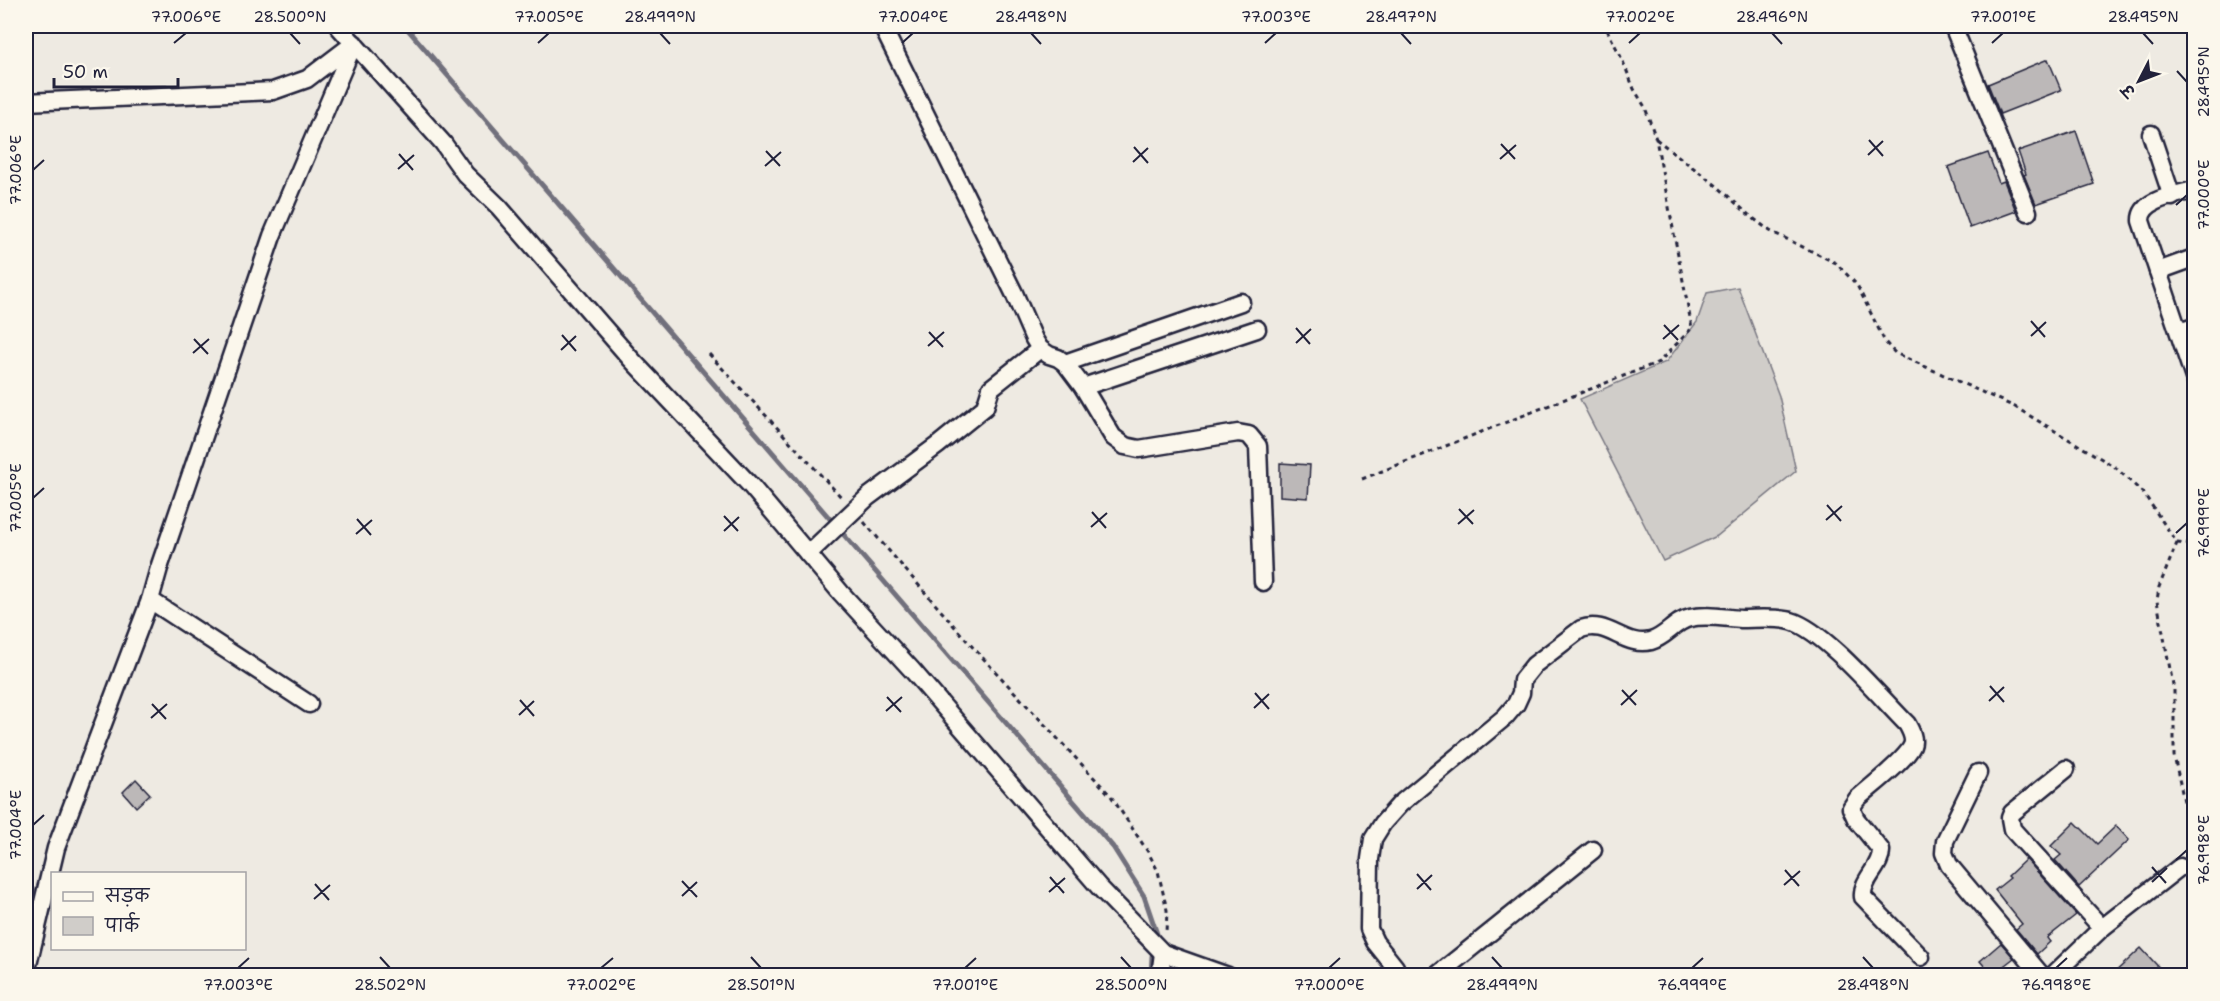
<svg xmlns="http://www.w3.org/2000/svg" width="2220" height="1001" viewBox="0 0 2220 1001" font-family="'Shantell Sans','Playpen Sans Deva',sans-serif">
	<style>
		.green { fill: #d0cdc9; stroke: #797882; stroke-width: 1.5 }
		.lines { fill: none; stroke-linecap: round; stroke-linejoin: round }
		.stream { stroke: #716f7c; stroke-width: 5 }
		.building { fill: #bcb8b8; stroke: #22223b; stroke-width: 1.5 }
		.minor-casing { stroke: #22223b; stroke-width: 21 }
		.path { stroke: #22223b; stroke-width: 3; stroke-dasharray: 4.5 4.5; stroke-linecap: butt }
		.minor { stroke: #fbf7ec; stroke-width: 16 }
		.ticks { fill: none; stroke: #22223b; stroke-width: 2 }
		.neatline { fill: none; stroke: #22223b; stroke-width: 2 }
		.ticks-label { font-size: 15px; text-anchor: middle; fill: #22223b }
	</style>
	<rect width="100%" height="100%" fill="#eeeae2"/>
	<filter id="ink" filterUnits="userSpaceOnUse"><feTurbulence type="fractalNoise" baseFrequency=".0167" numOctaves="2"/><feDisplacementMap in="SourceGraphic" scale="12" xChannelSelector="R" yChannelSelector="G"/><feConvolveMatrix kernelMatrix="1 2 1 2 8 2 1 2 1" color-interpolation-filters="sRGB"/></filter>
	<g filter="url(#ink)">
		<!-- green -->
		<polygon class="green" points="1738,287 1779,396 1796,471 1717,536 1663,561 1580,399 1666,362 1697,322 1707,293"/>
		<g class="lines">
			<!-- stream -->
			<g class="stream">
				<polyline points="405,26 1113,847 1144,896 1157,934"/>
				<polyline points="1151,976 1152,956"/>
			</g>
		</g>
		<!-- building -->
		<g class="building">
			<polygon points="2048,59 2061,90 2000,114 1988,84"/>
			<polygon points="2076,131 2094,184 2036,204 2024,175 2026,174 2018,151"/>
			<polygon points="1988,153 1999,183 2004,181 2016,211 1970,228 1948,167"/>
			<polygon points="1280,463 1310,465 1308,498 1280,496"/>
			<polygon points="136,779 150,794 136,807 123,792"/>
			<polygon points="2075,822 2097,844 2116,826 2129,840 2079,887 2055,860 2061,855 2051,846"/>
			<polygon points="2026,859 2076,915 2047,938 2050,942 2037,954 2016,929 2022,924 1995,890 2010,878 2008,876"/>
			<polygon points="2001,943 2014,958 1992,975 1980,961"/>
			<polygon points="2141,948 2166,975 2112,975"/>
		</g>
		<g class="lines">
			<!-- minor casing -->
			<g class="minor-casing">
				<g id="minor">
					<polyline points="338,26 443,143 465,174 499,207 631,359 751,486 841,593 912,670 1099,887 1163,953 1228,976"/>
					<polyline points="882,26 1014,293 1034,339 1040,349 1049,355 1058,358 1065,363 1083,387 1113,437 1125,446 1139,449 1238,433 1249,435 1258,446 1263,582"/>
					<polyline points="1953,26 2028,212"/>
					<polyline points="26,102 273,91 307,79 353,44"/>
					<polyline points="2151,134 2172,197"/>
					<path d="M2194 190C2177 195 2140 199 2141 221L2194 378"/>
					<polyline points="2158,271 2194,258"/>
					<polyline points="2179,332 2194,327"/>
					<polyline points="1065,363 1241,302"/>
					<polyline points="1083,387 1257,329"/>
					<polyline points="808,554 868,497 938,445 985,407 991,388 1040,349"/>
					<polyline points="150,600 309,704"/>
					<polyline points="2066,769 2012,813 2010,818 2012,829 2102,928"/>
					<polyline points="1978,773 1945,841 1944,853 1949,865 2042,976"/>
					<polyline points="26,973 56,848 150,600 159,568 272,236 354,43"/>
					<polyline points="1160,976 1163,953"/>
					<path d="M1397 976 1395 967 1375 942 1369 929 1370 859 1373 839 1383 823 1400 804 1505 717 1516 704 1521 693 1522 680 1534 665 1581 629C1607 619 1625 648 1651 641 1666 637 1675 621 1690 618 1705 614 1725 618 1741 619 1756 619 1776 617 1791 621 1825 631 1880 697 1907 724 1911 731 1915 739 1912 746 1905 761 1870 787 1857 799L1851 808 1856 819 1881 850C1882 867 1861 879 1863 897L1921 957"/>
					<polyline points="1436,976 1593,850"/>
					<polyline points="2052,976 2102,928 2180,867"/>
				</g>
			</g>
			<!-- path -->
			<g class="path">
				<polyline points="1656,139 1717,186 1749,215 1770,231 1836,263 1857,285 1885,342 1895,353 2015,407 2115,467 2144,494 2177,543 2159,587 2157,601 2174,690 2174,756 2185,806 2190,850 2188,854"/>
				<polyline points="709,354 843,499"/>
				<polyline points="1362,479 1659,362 1692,328 1656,139 1645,107 1634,89 1622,59 1605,26"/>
				<polyline points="864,522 968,642 1111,796 1148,852 1158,871 1167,910 1166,933"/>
				<polyline points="2177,543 2194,545"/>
			</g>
			<!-- minor -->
			<use href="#minor" class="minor"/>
		</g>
	</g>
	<!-- ticks -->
	<path class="ticks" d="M290 33 300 44M660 33 670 44M1031 33 1041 44M1401 33 1411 44M1772 33 1782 44M2143 33 2153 44M174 43 186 33M538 43 549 33M902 43 913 33M1265 43 1276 33M1629 43 1640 33M1992 43 2003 33M2177 71 2187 82M1869 140 1883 156M1501 144 1515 159M1134 147 1148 163M766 151 780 166M399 154 413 170M1868 155 1883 141M1500 159 1516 145M1133 162 1148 148M765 166 781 152M398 169 414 155M33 170 44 160M2176 205 2187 195M2031 321 2045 337M1664 325 1678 340M1296 328 1310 344M929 332 943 347M562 335 576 351M2031 336 2046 322M194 339 208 354M1663 339 1679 325M1296 343 1311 329M928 346 944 332M561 350 576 336M193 353 209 339M33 498 44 488M1827 505 1841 521M1459 509 1473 524M1092 512 1106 528M724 516 738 531M357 519 371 535M1826 520 1842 506M1458 524 1474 510M1091 527 1107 513M724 531 739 517M2176 533 2187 523M356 534 372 520M1990 686 2004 702M1622 690 1636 705M1255 693 1269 709M887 697 901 712M520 700 534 716M1989 701 2004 687M152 704 166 719M1621 705 1637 690M1254 708 1269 694M886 711 902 697M519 715 534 701M151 718 167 704M33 825 44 815M2176 860 2187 850M2152 867 2166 883M1785 870 1799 886M1417 874 1431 890M1050 877 1064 893M682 881 697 897M2152 882 2167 868M315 884 329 900M1784 885 1800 871M1417 889 1432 875M1049 892 1065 878M682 896 697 882M314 899 330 885M380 957 390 968M751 957 761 968M1121 957 1131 968M1492 957 1502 968M1863 957 1873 968M238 968 249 958M601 968 613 958M965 968 976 958M1329 968 1340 958M1692 968 1703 958M2056 968 2067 958"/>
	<!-- margin -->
	<rect width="2220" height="1001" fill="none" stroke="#fbf7ec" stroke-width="66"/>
	<!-- legend -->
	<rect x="51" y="872" width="195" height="78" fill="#fbf7ec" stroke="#a4a2a5" stroke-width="1.5"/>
	<rect x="63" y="892" width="30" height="9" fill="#fbf7ec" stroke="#a4a2a5" stroke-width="1.5"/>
	<text x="105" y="902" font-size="18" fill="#22223b">सड़क</text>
	<rect x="63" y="917" width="30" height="18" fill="#d0cdc9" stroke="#a4a2a5" stroke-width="1.5"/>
	<text x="105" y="932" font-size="18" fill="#22223b">पार्क</text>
	<!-- north arrow -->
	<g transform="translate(2139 81) rotate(228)" stroke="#fbf7ec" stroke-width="4.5" paint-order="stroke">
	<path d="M0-4.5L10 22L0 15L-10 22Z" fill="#22223b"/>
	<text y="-9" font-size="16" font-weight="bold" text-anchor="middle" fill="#22223b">उ</text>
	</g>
	<!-- scale -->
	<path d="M54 78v9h124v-9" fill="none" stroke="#22223b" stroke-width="3"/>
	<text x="63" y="78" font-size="18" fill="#22223b" stroke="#fbf7ec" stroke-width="4.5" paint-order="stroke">50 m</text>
	<rect x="33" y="33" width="2154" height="935" class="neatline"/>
	<g class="ticks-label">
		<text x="186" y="22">77.006°E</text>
		<text x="290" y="22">28.500°N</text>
		<text x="549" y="22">77.005°E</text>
		<text x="660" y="22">28.499°N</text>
		<text x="913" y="22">77.004°E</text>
		<text x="1031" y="22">28.498°N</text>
		<text x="1276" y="22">77.003°E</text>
		<text x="1401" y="22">28.497°N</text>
		<text x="1640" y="22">77.002°E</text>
		<text x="1772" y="22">28.496°N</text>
		<text x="2003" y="22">77.001°E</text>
		<text x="2143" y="22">28.495°N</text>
		<text transform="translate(2204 82) rotate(-90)" y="5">28.495°N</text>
		<text transform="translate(16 170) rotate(-90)" y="5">77.006°E</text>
		<text transform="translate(2204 195) rotate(-90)" y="5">77.000°E</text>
		<text transform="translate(16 498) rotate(-90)" y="5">77.005°E</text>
		<text transform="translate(2204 523) rotate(-90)" y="5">76.999°E</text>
		<text transform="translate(16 825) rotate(-90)" y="5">77.004°E</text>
		<text transform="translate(2204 850) rotate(-90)" y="5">76.998°E</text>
		<text x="238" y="990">77.003°E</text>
		<text x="390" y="990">28.502°N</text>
		<text x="601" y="990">77.002°E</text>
		<text x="761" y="990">28.501°N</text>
		<text x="965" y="990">77.001°E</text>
		<text x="1131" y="990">28.500°N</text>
		<text x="1329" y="990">77.000°E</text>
		<text x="1502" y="990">28.499°N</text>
		<text x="1692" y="990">76.999°E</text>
		<text x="1873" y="990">28.498°N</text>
		<text x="2056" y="990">76.998°E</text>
	</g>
</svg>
